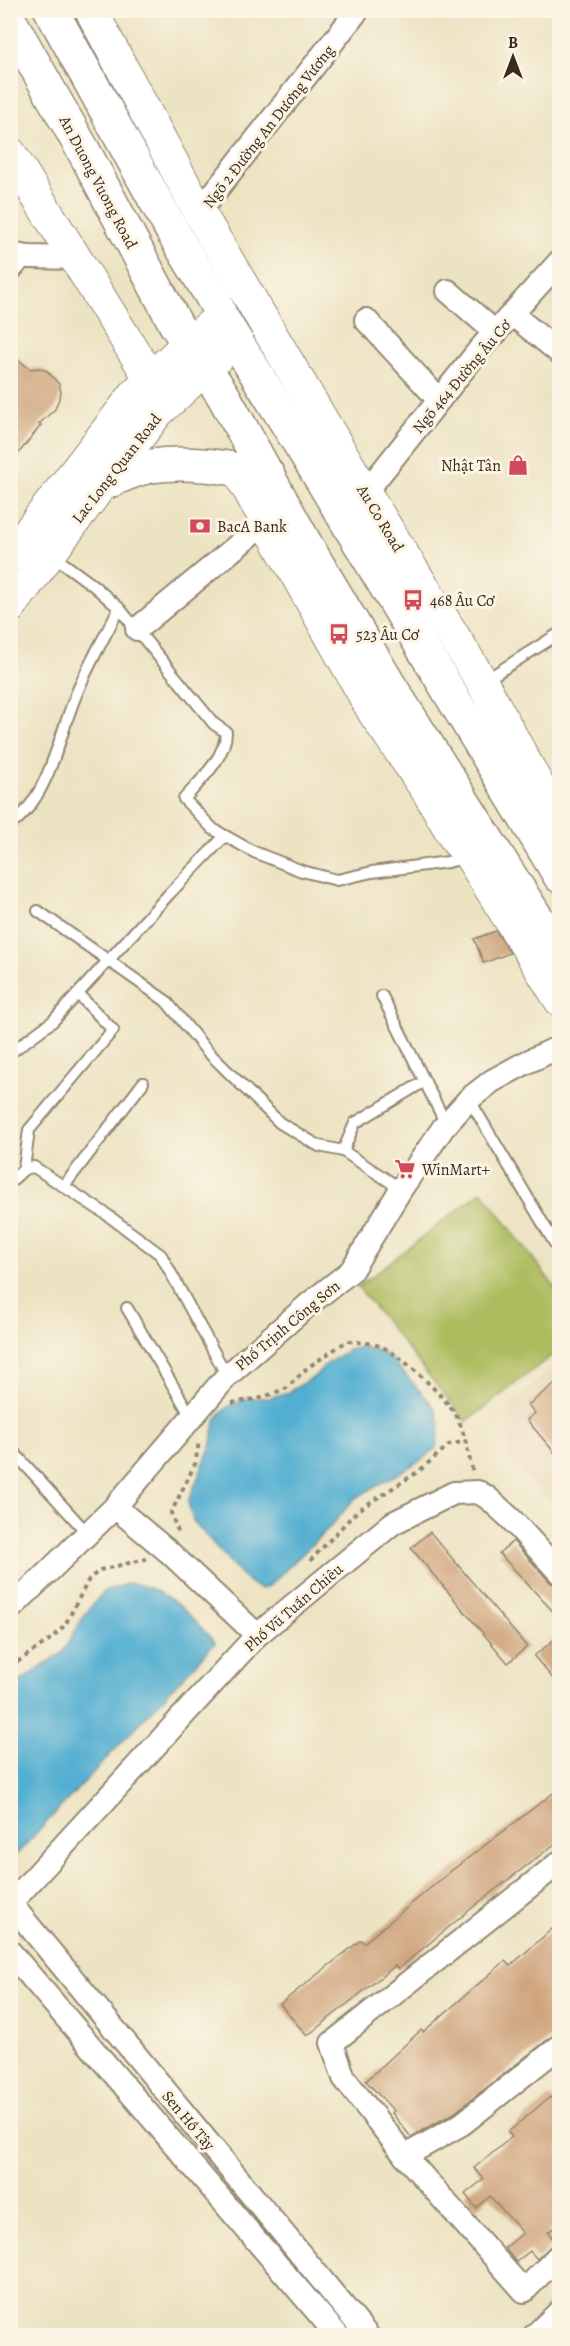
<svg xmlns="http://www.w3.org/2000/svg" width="570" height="2346" viewBox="0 0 570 2346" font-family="Alegreya,serif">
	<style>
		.built { fill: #e6d5b7 }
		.green { fill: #adbc5f; stroke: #74733e; stroke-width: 1.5 }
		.water { fill: #53afd1; stroke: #476c78; stroke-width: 1.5 }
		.building { fill: #cfa47d }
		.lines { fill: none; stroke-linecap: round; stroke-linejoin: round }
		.lane-casing { stroke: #948670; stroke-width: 14 }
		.street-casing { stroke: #948670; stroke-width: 26 }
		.secondary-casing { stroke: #948670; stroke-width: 34 }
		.primary-casing { stroke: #948670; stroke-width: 36 }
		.path { stroke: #948670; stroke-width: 4; stroke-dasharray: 4.5 4.5; stroke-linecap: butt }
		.lane { stroke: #fff; stroke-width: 10 }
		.street { stroke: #fff; stroke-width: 22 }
		.secondary { stroke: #fff; stroke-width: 32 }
		.primary { stroke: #fff; stroke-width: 33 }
		.labels { text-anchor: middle; stroke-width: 6; stroke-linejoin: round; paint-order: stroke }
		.street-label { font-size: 16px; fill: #3b2a1e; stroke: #fcf5e5 }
		.poi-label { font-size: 16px; fill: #3b2a1e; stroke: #fcf5e5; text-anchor: start }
	</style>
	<rect width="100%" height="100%" fill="#fcf5e5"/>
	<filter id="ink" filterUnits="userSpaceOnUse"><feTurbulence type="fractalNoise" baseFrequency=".0167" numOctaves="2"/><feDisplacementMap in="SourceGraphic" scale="12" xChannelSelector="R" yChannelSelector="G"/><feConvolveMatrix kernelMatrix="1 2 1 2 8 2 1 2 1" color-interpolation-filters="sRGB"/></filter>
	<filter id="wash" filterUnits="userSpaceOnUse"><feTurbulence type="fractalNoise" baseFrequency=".008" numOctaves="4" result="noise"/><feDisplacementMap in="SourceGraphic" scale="24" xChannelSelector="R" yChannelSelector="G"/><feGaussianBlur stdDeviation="1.35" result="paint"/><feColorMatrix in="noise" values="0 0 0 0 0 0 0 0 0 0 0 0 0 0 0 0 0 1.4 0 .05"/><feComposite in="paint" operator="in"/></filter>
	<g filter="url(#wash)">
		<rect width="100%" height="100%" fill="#ece3c2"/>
		<!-- built -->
		<polygon class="built" points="559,1362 559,1510 508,1458 508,1406"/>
		<!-- green -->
		<polygon class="green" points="482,1191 559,1293 559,1350 466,1422 358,1287"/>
		<!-- water -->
		<g class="water">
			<polygon points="360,1347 377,1350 391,1359 435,1408 440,1424 436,1448 420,1461 354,1499 332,1525 269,1586 261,1589 256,1587 244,1578 193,1521 188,1502 212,1443 215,1420 227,1407 247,1398 269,1398 289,1392 314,1377 324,1366 348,1350"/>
			<path d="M130 1583C167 1588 192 1616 215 1643L11 1860V1688L62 1653 86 1613 104 1591Z"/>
		</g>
		<g id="blocks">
			<!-- building -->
			<g class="building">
				<polygon points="10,353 30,369 39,368 47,371 59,384 61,393 55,409 39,424 41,425 10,464"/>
				<polygon points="496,931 510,953 484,963 474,939"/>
				<polygon points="560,1379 560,1459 527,1420 535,1413 528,1405"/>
				<polygon points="430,1532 527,1647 508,1663 411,1548"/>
				<polygon points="513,1541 550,1582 560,1588 560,1619 499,1553"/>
				<polygon points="560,1635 560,1687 534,1656"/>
				<polygon points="560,1788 560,1840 483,1899 398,1969 395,1966 307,2036 280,2004 361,1940 364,1943 451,1871"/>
				<polygon points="560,1922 560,2030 454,2113 411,2137 392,2113 394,2111 366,2081 421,2030 423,2032 505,1961 510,1966"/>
				<polygon points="550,2097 560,2107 560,2223 548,2232 555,2242 537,2259 530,2251 516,2262 505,2248 523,2233 490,2196 476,2208 465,2194 484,2179 474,2168 512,2137 508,2132"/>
			</g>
		</g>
	</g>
	<g filter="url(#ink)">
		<use href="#blocks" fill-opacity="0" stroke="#948670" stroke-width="1.5"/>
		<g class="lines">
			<!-- lane casing -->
			<g class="lane-casing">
				<g id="lane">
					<polyline points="10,279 29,257"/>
					<path d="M52 555 94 586 119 608 214 724 226 732C226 757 200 781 184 799L213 829 254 852 302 871 337 880 372 872 448 862 466 857"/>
					<polyline points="484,681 560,633"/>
					<path d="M10 825C48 799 58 740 74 700 86 668 104 639 119 608"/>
					<polyline points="38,911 166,1001 207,1051 280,1123 319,1146 343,1151 401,1189"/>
					<polyline points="382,996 446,1124"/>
					<polyline points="10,1053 53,1021 170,893 225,836"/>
					<polyline points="469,1099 560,1252"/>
					<polyline points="343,1151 355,1123 425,1081"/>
					<polyline points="24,1169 29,1130 113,1030 78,994"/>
					<polyline points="10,1182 24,1169 34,1167 106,1214 161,1255 227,1376"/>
					<polyline points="64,1186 143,1083"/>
					<polyline points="127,1308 192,1418"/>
					<polyline points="10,1448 88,1534"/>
				</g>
			</g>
			<!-- street casing -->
			<g class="street-casing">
				<g id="street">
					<polyline points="199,212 358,10"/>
					<polyline points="10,254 29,257 74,258"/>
					<polyline points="448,291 496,333"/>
					<polyline points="513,315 560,353"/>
					<polyline points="366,320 439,400"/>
					<polyline points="353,500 365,493 479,350 560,261"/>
					<polyline points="137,629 266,522"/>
					<polyline points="115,1507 170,1553 257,1635"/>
					<polyline points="10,1609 115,1507 227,1376 309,1304 351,1271 401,1189 443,1128 469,1099 492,1081 525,1063 553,1050 560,1049"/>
					<polyline points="560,1862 332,2043 344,2078 405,2156 524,2291 560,2254"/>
					<polyline points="10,1904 257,1635 393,1523 454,1493 478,1492 488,1498 511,1519 560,1573"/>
					<polyline points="11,1904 368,2336"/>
					<polyline points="10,1952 338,2336"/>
					<polyline points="405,2156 462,2124 560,2046"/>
					<polyline points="534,2336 560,2311"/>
				</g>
			</g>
			<!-- secondary casing -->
			<g class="secondary-casing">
				<g id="secondary">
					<polyline points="91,10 199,212 365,493 482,682 560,826"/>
					<polyline points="10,153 150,378"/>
					<polyline points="237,469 374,713 430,795 456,840 470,856 560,1000"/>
					<polyline points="10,556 136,393 187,344 221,317"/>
					<polyline points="10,607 102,484 158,412 235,341"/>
				</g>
			</g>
			<!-- primary casing -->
			<g class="primary-casing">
				<g id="primary">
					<polyline points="51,10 174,234 215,302 221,317 314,467 560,876"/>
					<polyline points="10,21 87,157 176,325 223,395 306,545 388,683 560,955"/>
					<path d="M102 484C117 478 134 469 151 466 189 460 230 468 268 475"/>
				</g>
			</g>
			<!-- path -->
			<g class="path">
				<path d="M232 1403 261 1398 287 1388 307 1368 347 1341C358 1342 370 1343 380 1346 400 1353 445 1397 456 1415 465 1433 468 1454 473 1473"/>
				<polyline points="178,1532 171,1513 195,1464 199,1442"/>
				<polyline points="310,1561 357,1511 419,1471 449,1445 465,1441"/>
				<polyline points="10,1667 52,1638 65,1625 89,1579 100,1570 146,1559"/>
			</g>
			<!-- lane -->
			<use href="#lane" class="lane"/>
			<!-- street -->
			<use href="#street" class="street"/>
			<!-- secondary -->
			<use href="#secondary" class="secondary"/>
			<!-- primary -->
			<use href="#primary" class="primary"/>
		</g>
	</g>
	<!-- icons -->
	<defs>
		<g id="shop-bare" transform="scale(1.62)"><path d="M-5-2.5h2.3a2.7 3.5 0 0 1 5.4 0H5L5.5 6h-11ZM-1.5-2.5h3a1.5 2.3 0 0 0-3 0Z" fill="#d1495b" stroke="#fcf5e5" stroke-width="2.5" paint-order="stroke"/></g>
		<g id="bank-bare" transform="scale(1.62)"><path d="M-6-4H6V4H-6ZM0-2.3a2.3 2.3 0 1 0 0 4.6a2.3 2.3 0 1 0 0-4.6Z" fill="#d1495b" stroke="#fcf5e5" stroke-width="2.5" paint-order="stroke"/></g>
		<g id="bus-bare" transform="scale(1.62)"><path d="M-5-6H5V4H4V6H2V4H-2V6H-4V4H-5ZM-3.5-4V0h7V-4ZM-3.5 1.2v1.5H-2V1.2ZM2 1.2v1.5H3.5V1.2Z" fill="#d1495b" stroke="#fcf5e5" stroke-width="2.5" paint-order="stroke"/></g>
		<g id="supermarket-bare" transform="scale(1.62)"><path d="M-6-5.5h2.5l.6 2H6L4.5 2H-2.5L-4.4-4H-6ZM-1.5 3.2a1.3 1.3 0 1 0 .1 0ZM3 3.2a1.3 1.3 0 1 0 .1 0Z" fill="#d1495b" stroke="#fcf5e5" stroke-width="2.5" paint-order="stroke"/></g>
	</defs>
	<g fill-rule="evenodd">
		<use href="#shop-bare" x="518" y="465"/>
		<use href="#bank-bare" x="200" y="526"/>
		<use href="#bus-bare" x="413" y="600"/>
		<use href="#bus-bare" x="339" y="634"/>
		<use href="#supermarket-bare" x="405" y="1169"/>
	</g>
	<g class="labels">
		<!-- street labels -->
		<g class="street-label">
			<text transform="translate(268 126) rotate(-52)" y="6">Ngõ 2 Đường An Dương Vương</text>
			<text transform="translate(99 182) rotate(62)" y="6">An Duong Vuong Road</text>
			<text transform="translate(461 376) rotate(-50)" y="6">Ngõ 464 Đường Âu Cơ</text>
			<text transform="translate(116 468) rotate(-52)" y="6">Lac Long Quan Road</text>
			<text transform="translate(381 518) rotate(59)" y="6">Au Co Road</text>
			<text transform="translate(287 1325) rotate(-40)" y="6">Phố Trịnh Công Sơn</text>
			<text transform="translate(293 1607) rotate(-41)" y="6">Phố Vũ Tuấn Chiêu</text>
			<text transform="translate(189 2120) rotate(50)" y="6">Sen Hồ Tây</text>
		</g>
		<!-- poi labels -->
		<g class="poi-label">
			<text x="501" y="471" text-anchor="end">Nhật Tân</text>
			<text x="217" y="532">BacA Bank</text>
			<text x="430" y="606">468 Âu Cơ</text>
			<text x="356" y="640">523 Âu Cơ</text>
			<text x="422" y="1175">WinMart+</text>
		</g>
	</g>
	<!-- margin -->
	<rect width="570" height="2346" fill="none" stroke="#fcf5e5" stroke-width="36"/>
	<!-- north arrow -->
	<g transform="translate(513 57)" stroke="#fcf5e5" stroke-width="4.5" paint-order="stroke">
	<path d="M0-4.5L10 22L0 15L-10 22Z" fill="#3b2a1e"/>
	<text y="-9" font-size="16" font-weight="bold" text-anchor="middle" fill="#3b2a1e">B</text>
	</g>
</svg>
